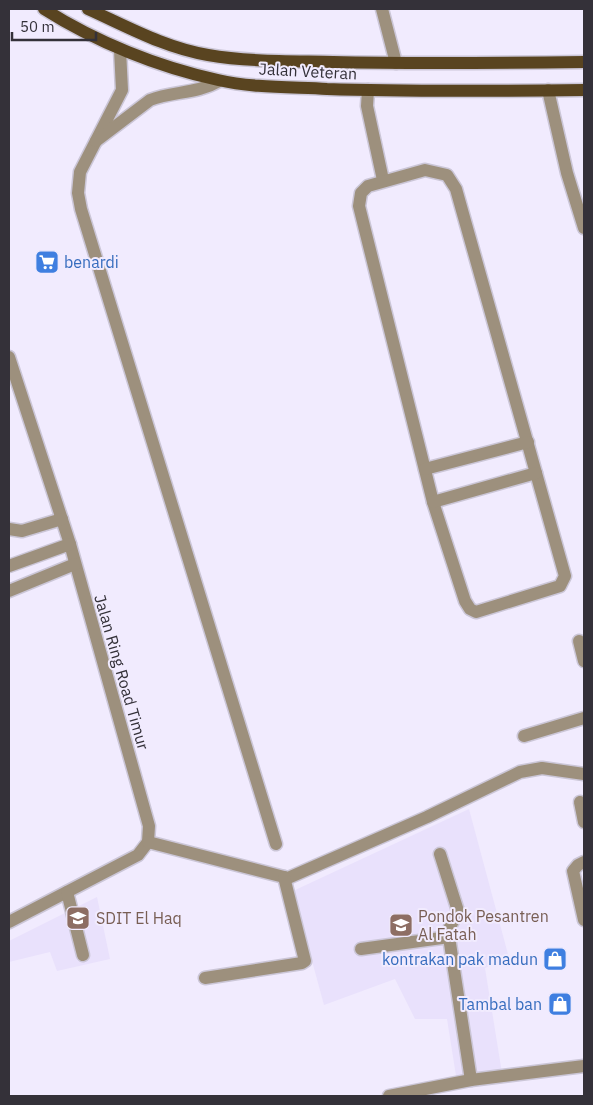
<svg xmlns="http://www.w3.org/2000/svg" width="593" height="1105" viewBox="0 0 593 1105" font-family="'IBM Plex Sans',sans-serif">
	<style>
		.built { fill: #e9e1fc }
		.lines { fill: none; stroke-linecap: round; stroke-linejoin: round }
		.minor-casing { stroke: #cbc6d7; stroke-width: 15 }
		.major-casing { stroke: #cbc6d7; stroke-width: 15 }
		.minor { stroke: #9d907d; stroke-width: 12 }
		.major { stroke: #594420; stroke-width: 12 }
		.labels { text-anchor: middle; stroke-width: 4; stroke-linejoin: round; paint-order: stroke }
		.street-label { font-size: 16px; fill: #343139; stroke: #f1ebfe }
		.shop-label { font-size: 16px; fill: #366cbe; stroke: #f1ebfe; text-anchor: end }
		.education-label { font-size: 16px; fill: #785e54; stroke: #f1ebfe; text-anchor: start }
	</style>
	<rect width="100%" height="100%" fill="#f1ebfe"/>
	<!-- built -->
	<g class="built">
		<polygon points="469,809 509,958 485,968 502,1073 457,1082 447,1019 415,1019 395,979 324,1005 293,891"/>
		<polygon points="97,897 110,959 57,971 50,952 9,962 9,941"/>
	</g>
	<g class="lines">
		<!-- minor casing -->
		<g class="minor-casing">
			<g id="minor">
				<polyline points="382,9 396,63"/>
				<polyline points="120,50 122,90 80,172 78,193 81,209 276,844"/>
				<polyline points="368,90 367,106 383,180"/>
				<polyline points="548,90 567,173 584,228"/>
				<path d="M96 141 150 100C173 91 197 94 219 81"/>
				<polygon points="425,170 447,175 456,189 565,576 560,586 476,612 470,609 465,601 433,502 359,206 361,193 368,186"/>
				<polyline points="9,357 70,544 149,826 148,842 138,855 9,922"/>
				<polyline points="425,469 528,442"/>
				<polyline points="433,502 536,473"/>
				<polyline points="9,529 22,531 62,519"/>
				<polyline points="9,566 70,544"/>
				<polyline points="9,591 75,564"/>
				<polyline points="579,641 584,661"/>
				<polyline points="524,736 584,718"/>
				<polyline points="580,802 584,822"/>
				<polyline points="148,842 288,878 427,817 520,772 542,768 584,774"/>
				<polyline points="440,854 458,911 450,927 449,937 471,1080"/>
				<polyline points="584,862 578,865 573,871 584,920"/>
				<polyline points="67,892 83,955"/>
				<polyline points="361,949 449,937"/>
				<polyline points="205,978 302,963 305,961 284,877"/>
				<polyline points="389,1096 471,1080 584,1066"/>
			</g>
		</g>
		<!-- major casing -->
		<g class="major-casing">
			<g id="major">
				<path d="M44 9C96 42 158 67 218 80 253 88 292 87 327 89 413 92 499 91 584 90"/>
				<path d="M88 9C126 26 165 48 208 55 249 62 292 61 333 62 417 64 501 63 584 62"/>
			</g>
		</g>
		<!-- minor -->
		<use href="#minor" class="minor"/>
		<!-- major -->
		<use href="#major" class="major"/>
	</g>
	<!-- icons -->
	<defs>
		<g id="supermarket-square" transform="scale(1.25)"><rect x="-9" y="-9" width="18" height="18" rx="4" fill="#3f7fe0" stroke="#f1ebfe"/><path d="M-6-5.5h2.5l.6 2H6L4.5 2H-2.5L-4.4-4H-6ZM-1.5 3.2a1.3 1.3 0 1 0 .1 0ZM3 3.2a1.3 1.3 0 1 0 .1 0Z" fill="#fff"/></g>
		<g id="school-square" transform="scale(1.25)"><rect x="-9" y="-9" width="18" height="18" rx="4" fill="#8d6e63" stroke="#f1ebfe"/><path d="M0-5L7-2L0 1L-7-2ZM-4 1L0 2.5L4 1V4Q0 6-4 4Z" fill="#fff"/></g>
		<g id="shop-square" transform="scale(1.25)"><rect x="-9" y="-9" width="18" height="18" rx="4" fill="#3f7fe0" stroke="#f1ebfe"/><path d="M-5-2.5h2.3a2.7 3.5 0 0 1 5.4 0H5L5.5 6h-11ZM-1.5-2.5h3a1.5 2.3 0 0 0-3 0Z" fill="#fff"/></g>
	</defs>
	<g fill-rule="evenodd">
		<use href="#supermarket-square" x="47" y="262"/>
		<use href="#school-square" x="78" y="918"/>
		<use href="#school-square" x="401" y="925"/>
		<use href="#shop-square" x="555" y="959"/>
		<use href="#shop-square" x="560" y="1004"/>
	</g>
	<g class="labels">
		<!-- street labels -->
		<g class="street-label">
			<text transform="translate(308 71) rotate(3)" y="6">Jalan Veteran</text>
			<text transform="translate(122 672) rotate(74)" y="6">Jalan Ring Road Timur</text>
		</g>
		<!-- shop labels -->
		<g class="shop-label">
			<text x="64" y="268" text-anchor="start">benardi</text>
			<text x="538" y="965">kontrakan pak madun</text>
			<text x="542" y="1010">Tambal ban</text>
		</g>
		<!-- education labels -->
		<g class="education-label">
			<text x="418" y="922">Pondok Pesantren<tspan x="418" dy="18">Al Fatah</tspan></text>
			<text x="96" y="924">SDIT El Haq</text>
		</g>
	</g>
	<!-- border -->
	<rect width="593" height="1105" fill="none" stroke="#343139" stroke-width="20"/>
	<!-- scale -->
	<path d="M12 32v8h84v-8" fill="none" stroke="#343139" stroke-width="2.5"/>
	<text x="20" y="32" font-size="15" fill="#343139" stroke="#f1ebfe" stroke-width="4" paint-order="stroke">50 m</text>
</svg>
